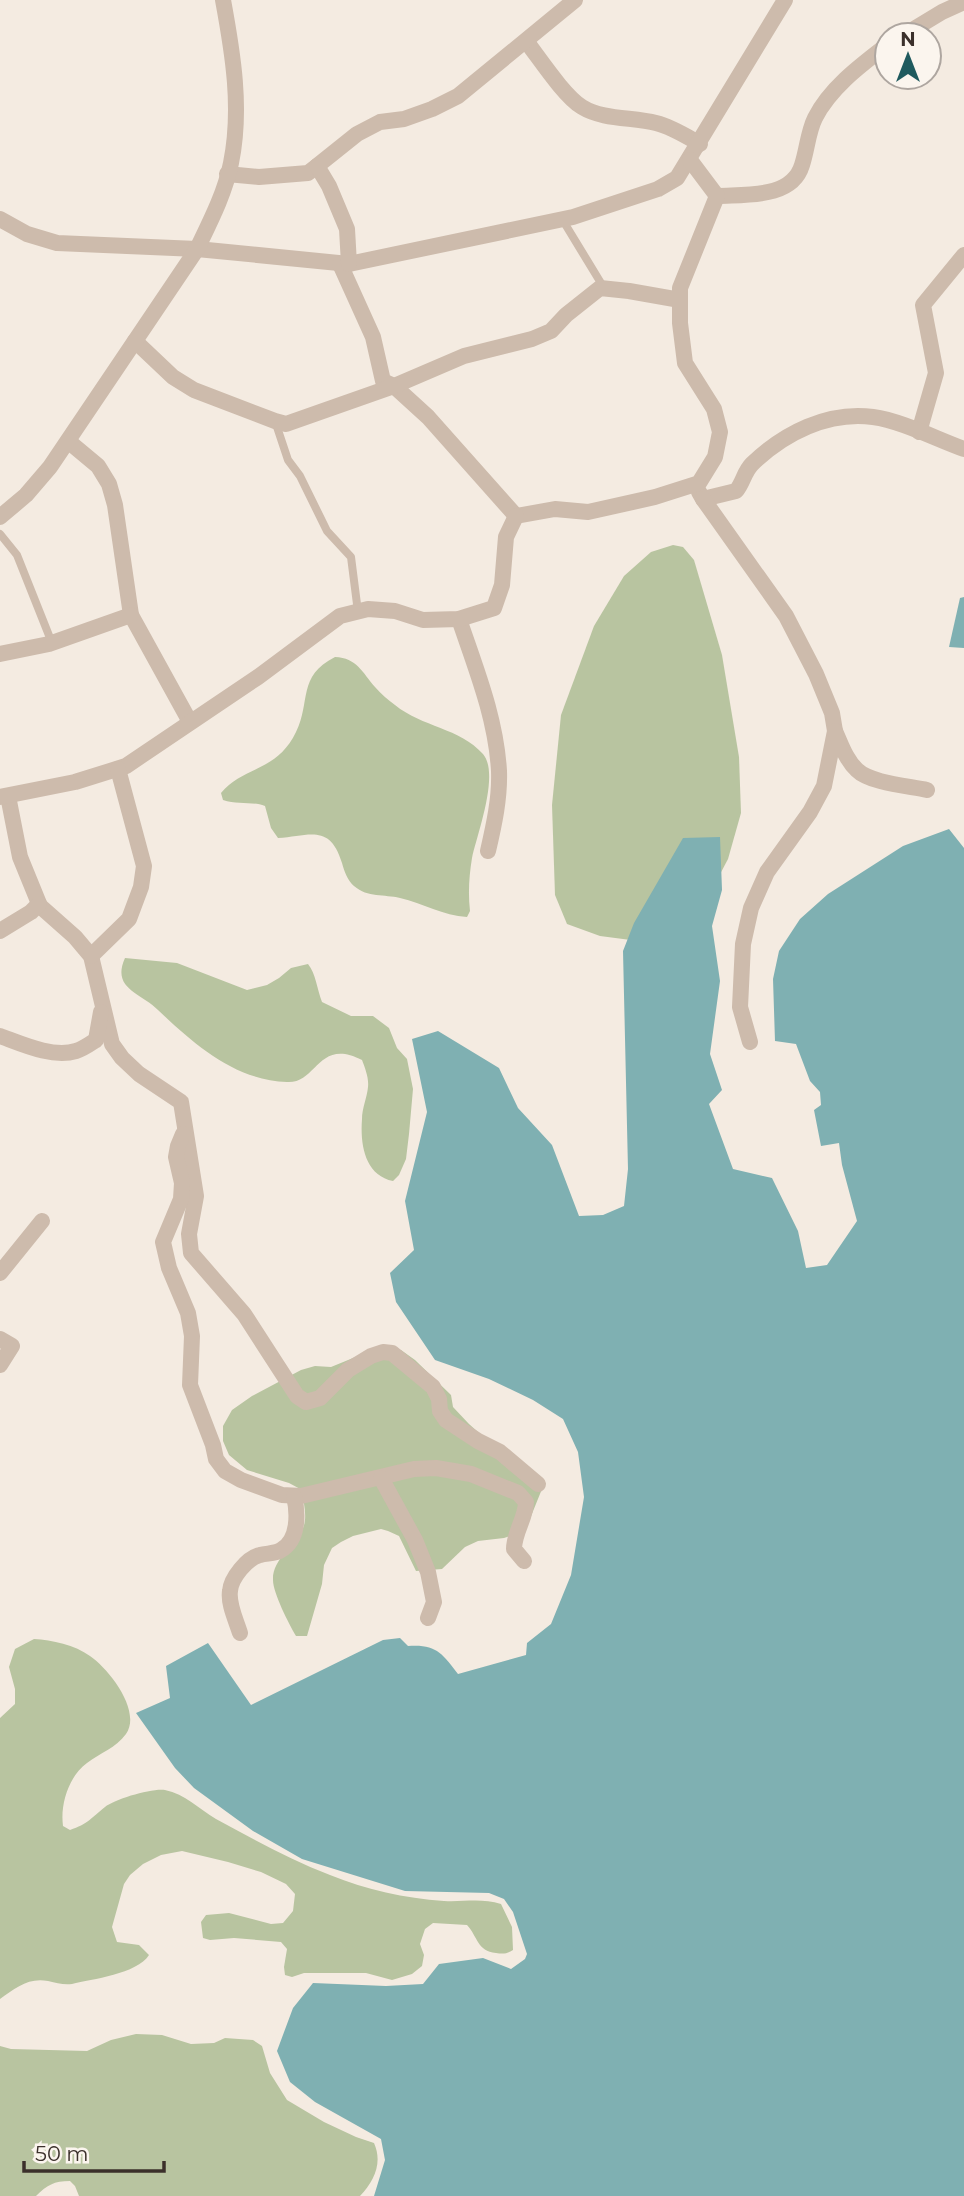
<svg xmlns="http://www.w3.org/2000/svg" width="964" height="2196" viewBox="0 0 964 2196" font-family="Montserrat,sans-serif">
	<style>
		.green { fill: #b8c4a0 }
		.water { fill: #7fb0b2 }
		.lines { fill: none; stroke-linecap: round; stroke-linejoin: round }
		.service { stroke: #cdbbac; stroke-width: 8 }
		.minor { stroke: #cdbbac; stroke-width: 16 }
	</style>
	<rect width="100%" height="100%" fill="#f4ebe1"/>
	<!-- green -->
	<g class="green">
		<polygon points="673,545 683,547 694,560 722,655 739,757 741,813 728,859 708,897 646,942 600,936 567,924 555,895 552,805 561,715 594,626 624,576 651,552"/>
		<path d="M335 657C357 658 362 672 375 687 381 694 388 700 395 705 422 727 460 728 483 754 500 774 477 834 472 858 469 876 468 894 470 911L467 917C443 916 423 903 400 898 384 894 368 898 354 886 348 881 344 871 342 863 330 823 309 836 278 838L271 828 265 806C251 801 237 805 223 800L221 793C243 766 277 772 296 732 311 702 297 676 335 657Z"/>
		<path d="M125 958 177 963 247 990 267 985 279 978 291 968 308 964C316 974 317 989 322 1002L351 1016H373L389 1028 397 1048 407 1059 413 1089 409 1134 406 1159 399 1175 393 1181C365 1175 360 1145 362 1119 362 1108 367 1098 368 1087 369 1078 365 1068 362 1060 318 1037 317 1084 287 1082 234 1080 194 1044 158 1010 141 993 111 989 125 958Z"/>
		<path d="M380 1347 401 1350 415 1360 451 1395 453 1407 469 1424 542 1489 525 1531 504 1538 478 1541 465 1547 442 1569 416 1571 399 1536 388 1531 381 1529 353 1536 341 1542 332 1548 324 1565 322 1584 307 1636H296C289 1624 273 1593 273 1580 272 1560 295 1545 303 1528 308 1517 303 1501 302 1490L289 1483 247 1470 229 1455 223 1441V1426L232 1410 252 1396 301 1370 315 1366 331 1367Z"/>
		<path d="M34 1639C52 1640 75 1645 90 1656 109 1669 142 1711 126 1734 116 1748 100 1753 87 1763 69 1776 60 1804 63 1826L70 1830C88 1824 91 1818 105 1807 115 1799 152 1788 165 1790 185 1794 199 1809 216 1819 253 1839 291 1860 330 1875 367 1890 404 1898 444 1901 464 1902 482 1898 501 1904L512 1927 513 1950C507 1954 503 1954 496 1953 477 1951 478 1937 467 1925L433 1923 425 1929 420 1944 424 1955 422 1966 412 1974 392 1980 366 1973H304L292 1977 285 1975 284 1967 287 1949 281 1942 234 1938 210 1940 203 1938 201 1922 206 1915 229 1913 271 1924 283 1923 293 1911 295 1894 286 1884 261 1872 228 1862 182 1851 161 1855 143 1864 130 1875 124 1884 112 1927 117 1942 139 1945 149 1955C137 1974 92 1979 72 1984 63 1985 57 1983 48 1981 29 1977 15 1988 0 1999V1718L15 1704V1689L9 1667 15 1649Z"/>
		<path d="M136 2034 162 2035 191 2044 214 2043 225 2038 253 2040 262 2046 270 2073 287 2100 324 2122 356 2137 374 2143C383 2163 374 2181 360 2196H79L75 2186 70 2181C54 2181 47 2185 36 2196H0V2046L11 2049 87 2051 111 2040Z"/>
	</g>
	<!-- water -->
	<g class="water">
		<polygon points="964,597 964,648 949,647 960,598"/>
		<path d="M949 829 964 848V2196H374L385 2160 381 2139 315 2102 290 2082 277 2051 293 2008 313 1983 386 1986 423 1984 439 1964 483 1958 511 1969 525 1959 527 1954 513 1912 504 1899 489 1893 405 1891 302 1859 253 1831 194 1788 175 1768 136 1713 170 1698 166 1666 208 1643 251 1705 383 1640 400 1638 408 1646C436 1644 442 1653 458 1674L526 1655 527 1643 551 1624 571 1575 584 1497 578 1452 563 1419 533 1400 489 1379 435 1360 396 1302 390 1273 414 1250 405 1201 427 1112 412 1039 438 1031 499 1068 518 1108 552 1145 579 1216 603 1215 624 1206 628 1169 623 951 634 923 683 838 720 837 722 890 712 926 720 981 710 1054 722 1090 709 1104 733 1169 772 1178 798 1231 806 1268 827 1265 857 1221 842 1165 839 1143 821 1146 814 1110 821 1105 820 1092 810 1081 796 1044 775 1041 773 979 779 951 800 919 828 894 903 846Z"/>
	</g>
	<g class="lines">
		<!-- service -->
		<g class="service">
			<polyline points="562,219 604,288"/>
			<polyline points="275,421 288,460 300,476 327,531 351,557 358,612"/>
			<polyline points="0,534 17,555 52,643"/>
		</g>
		<!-- minor -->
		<g class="minor">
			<polyline points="904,35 942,12 964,2"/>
			<path d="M526 41C540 59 564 96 582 107 603 120 633 117 656 123 672 127 686 136 700 144"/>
			<polyline points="227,174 259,177 308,173 317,166"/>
			<path d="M717 196C745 194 792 199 802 165 807 150 808 132 815 118 830 88 861 65 887 45"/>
			<polyline points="0,219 27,234 57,243 197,249 349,264 573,217 658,189 677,178 785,0"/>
			<polyline points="340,264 373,337 383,381 394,386 428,417 516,516"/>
			<polyline points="349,264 347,229 329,186 317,166 357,134 380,122 404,119 432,109 458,96 575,0"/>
			<polyline points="135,341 173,377 194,390 275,421 286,424 394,386 464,356 532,339 551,331 566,315 600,288 629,291 680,300"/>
			<polyline points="919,432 936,373 923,305 964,255"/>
			<polyline points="68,441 98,466 109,484 115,505 131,615 190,722"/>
			<path d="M699 492 703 499 736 491C743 483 744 472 752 464 784 433 828 411 873 417 902 421 936 439 964 449"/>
			<polyline points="703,499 786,616 816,674 832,713 835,731 824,786 810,812 767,872 751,908 743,944 740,1007 750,1042"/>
			<polyline points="516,516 555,509 588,512 655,497 699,483 715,457 720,432 714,409 685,363 680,323 680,288 717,196 690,160"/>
			<path d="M0 517 26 495 50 467 197 249C210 222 225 193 231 163 242 109 233 54 223 0"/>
			<path d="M459 619C476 669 496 718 499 771 500 798 494 825 488 851"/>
			<polyline points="0,654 49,644 131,615"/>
			<path d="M835 731C841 744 846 760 857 770 870 783 909 786 927 790"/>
			<polyline points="8,796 20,857 40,906 75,937 91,956 112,1044 122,1058 139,1074 181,1102 196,1196 189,1234 191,1253 244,1314 297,1396 306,1402 320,1398 348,1370 371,1356 383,1352 392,1353 433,1387 439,1399 440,1411 446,1420 478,1441 500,1452 538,1484"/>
			<polyline points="0,797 75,782 126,766 258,677 340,616 368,609 395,611 423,620 459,619 494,608 502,585 506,537 516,516"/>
			<polyline points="0,931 31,912 39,904"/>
			<polyline points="91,956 129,919 141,887 144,866 118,769"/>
			<path d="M0 1036C22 1044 52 1058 76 1051 83 1049 90 1044 96 1040L101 1012"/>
			<path d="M183 1134 178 1146 176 1157 182 1183 181 1199 163 1242 169 1268 188 1313 192 1336 190 1385 213 1445 216 1459 225 1471 241 1480 282 1495 301 1496 414 1469 436 1468 471 1474 518 1493 526 1502C526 1518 514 1532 514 1549L524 1561"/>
			<polyline points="0,1273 42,1221"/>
			<polyline points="0,1339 12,1346 0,1365"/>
			<polyline points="381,1478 415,1540 428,1572 434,1602 428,1618"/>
			<path d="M240 1633C236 1620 228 1604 230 1591 231 1578 247 1558 260 1555 267 1553 275 1554 281 1550 299 1540 298 1513 294 1496"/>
		</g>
	</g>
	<!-- north arrow -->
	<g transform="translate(908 56)"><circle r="33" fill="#fbf5ee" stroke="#aea6a0" stroke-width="2"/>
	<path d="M0-5L12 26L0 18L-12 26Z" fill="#1f5a5e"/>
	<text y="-10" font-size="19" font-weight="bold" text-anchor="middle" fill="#3b302b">N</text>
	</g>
	<!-- scale -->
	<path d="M24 2161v10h140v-10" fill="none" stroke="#3b302b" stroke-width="3.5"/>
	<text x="35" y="2161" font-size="21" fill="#3b302b" stroke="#fbf5ee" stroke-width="5" paint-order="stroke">50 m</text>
</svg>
